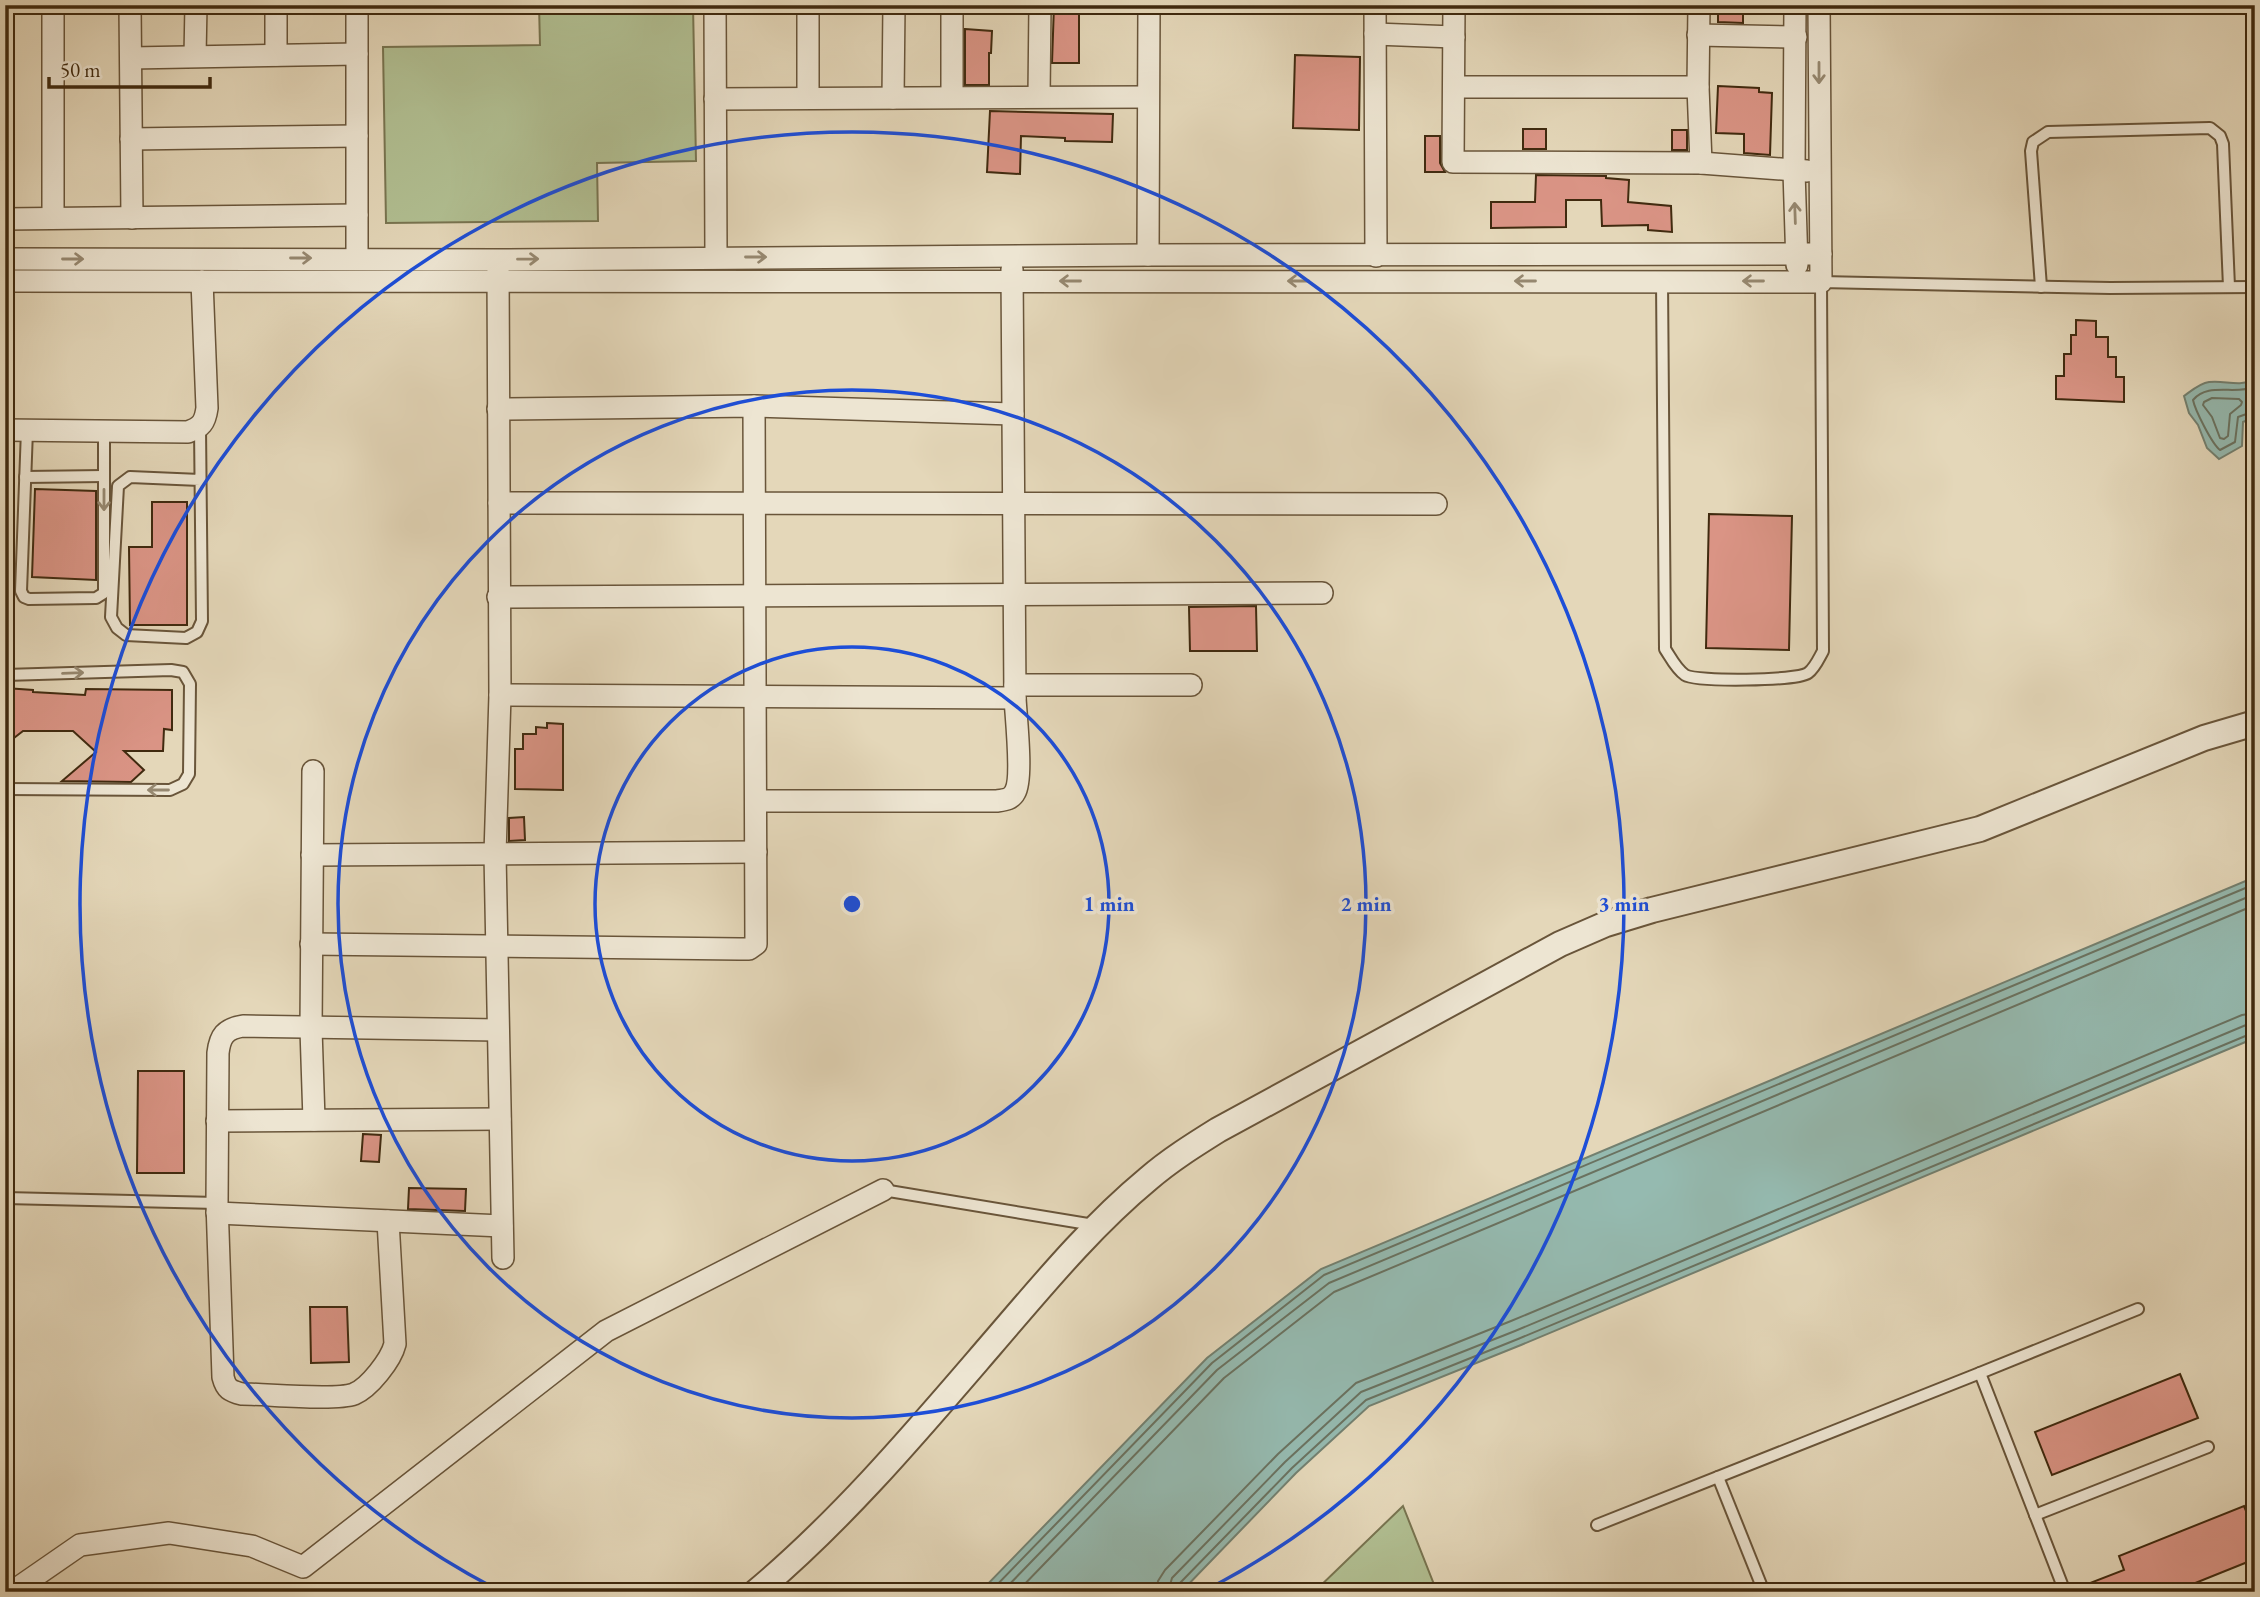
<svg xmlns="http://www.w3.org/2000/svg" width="2260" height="1597" viewBox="0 0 2260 1597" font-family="'EB Garamond',serif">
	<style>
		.green { fill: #b1bf92; stroke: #787450; stroke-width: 2 }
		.water { fill: #95bab0; stroke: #738070; stroke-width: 2 }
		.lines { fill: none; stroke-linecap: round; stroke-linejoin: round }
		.shore { stroke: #6a7260; stroke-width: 2 }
		.building { fill: #da9485; stroke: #402a0f; stroke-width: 2 }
		.service-casing { stroke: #69553a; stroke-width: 14 }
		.minor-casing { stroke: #69553a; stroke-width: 24 }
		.tertiary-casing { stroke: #69553a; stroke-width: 28 }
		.service { stroke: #ede5d2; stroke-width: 10 }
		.minor { stroke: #ede5d2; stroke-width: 21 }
		.tertiary { stroke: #ede5d2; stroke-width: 24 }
		.oneway { stroke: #968870 }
		.ring { fill: none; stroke: #1d4ed8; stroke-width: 3.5 }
		.centre { fill: #1d4ed8; stroke: #ede5d2; stroke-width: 3.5 }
		.ring-label { font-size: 21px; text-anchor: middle; font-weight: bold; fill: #1d4ed8; stroke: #ede5d2; stroke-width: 7; stroke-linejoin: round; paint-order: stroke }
	</style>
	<rect width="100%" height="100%" fill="#e4d7b9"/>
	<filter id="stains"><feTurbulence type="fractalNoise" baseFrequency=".00286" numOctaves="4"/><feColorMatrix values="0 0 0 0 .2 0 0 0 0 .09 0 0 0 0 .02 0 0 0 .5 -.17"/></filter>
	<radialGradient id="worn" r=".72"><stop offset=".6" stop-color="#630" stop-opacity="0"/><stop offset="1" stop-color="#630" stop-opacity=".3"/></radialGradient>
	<!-- green -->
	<g class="green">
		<polygon points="539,5 693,5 696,161 597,163 598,221 386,223 383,47 540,45"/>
		<polygon points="1403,1506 1437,1592 1314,1592"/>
	</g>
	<!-- water -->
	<g class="water">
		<path d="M2255 380V417L2243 422 2242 446 2219 459 2207 448 2198 425 2189 413 2184 396C2191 391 2200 383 2209 382 2225 380 2237 387 2255 380Z"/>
		<polygon points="2255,877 2255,1038 1521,1345 1369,1406 1296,1473 1181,1592 980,1592 1207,1358 1321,1269"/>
	</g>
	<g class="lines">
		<!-- shore -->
		<g class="shore">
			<path d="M2255 387C2234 395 2208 382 2193 400 2195 410 2212 444 2220 450L2235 442 2238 417 2255 411"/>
			<polygon points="2212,398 2239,399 2242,402 2241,405 2230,414 2228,436 2224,439 2220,438 2212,417 2203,405 2204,402"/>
			<polyline points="990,1592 1212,1363 1324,1275 2255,884"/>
			<polyline points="1002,1592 1217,1370 1329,1283 2255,894"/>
			<polyline points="1017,1592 1224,1378 1334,1292 2255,905"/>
			<polyline points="1157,1592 1158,1581 1165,1570 1278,1454 1356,1383 1511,1321 2242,1015 2255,1013"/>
			<polyline points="1168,1592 1172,1578 1285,1462 1361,1392 1515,1331 2246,1025 2255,1024"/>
			<polyline points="1176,1592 1179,1584 1292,1468 1366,1400 1518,1339 2255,1032"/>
		</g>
	</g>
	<!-- building -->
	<g class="building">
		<polygon points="1054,5 1079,5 1079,63 1052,63"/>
		<polygon points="1718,5 1743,5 1743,23 1718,22"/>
		<polygon points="965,29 992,31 991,53 989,53 989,85 965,85"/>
		<polygon points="1295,55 1360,57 1359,130 1293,128"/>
		<polygon points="1718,86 1759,88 1759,92 1772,93 1770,155 1744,153 1744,134 1716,133"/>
		<polygon points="990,111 1113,114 1112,142 1065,141 1065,138 1021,136 1020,174 987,172"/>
		<rect x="1523" y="129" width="23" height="20"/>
		<rect x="1672" y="130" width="15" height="20"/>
		<polygon points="1425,136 1440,136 1440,163 1445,172 1425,172"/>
		<polygon points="1536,175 1606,176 1606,178 1629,180 1628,202 1671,206 1672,232 1648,230 1648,225 1602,226 1601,200 1566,200 1566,227 1491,228 1491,202 1535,202"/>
		<polygon points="2076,320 2096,321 2096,337 2108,337 2108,357 2116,357 2116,377 2124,377 2124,402 2056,399 2056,376 2064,376 2064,354 2071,354 2071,335 2076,335"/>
		<polygon points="35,489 96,491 96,580 32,577"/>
		<polygon points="152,502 187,502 187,625 130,625 129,547 152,547"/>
		<polygon points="1709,514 1792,516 1789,650 1706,648"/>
		<polygon points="1256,606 1257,651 1190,651 1189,607"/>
		<polygon points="5,688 33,690 33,692 85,695 86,689 172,690 172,730 164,729 163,751 124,751 144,770 131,782 62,781 96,752 73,731 23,731 5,745"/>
		<polygon points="547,723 563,724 563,790 515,789 515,749 523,749 523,734 536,734 536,727 547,728"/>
		<polygon points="524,817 525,840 509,841 509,818"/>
		<polygon points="138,1071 184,1071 184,1173 137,1173"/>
		<polygon points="363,1134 381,1135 379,1162 361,1161"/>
		<polygon points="409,1188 466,1189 465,1211 408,1209"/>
		<polygon points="310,1307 347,1307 349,1362 311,1363"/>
		<polygon points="2180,1374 2198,1418 2052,1475 2035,1432"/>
		<polygon points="2244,1506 2255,1533 2255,1559 2173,1592 2073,1592 2072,1590 2124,1570 2119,1556"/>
	</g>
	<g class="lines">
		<!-- service casing -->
		<g class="service-casing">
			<g id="service">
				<path d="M1662 281 1665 649C1671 658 1676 669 1685 675 1696 682 1797 681 1808 673 1815 668 1819 658 1823 651L1821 282 2110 288 2255 287"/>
				<polyline points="2041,287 2031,151 2033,142 2048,132 2210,128 2220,136 2223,144 2229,287"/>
				<polyline points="200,428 202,621 197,632 186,638 126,635 117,628 111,617 118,486 130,477 200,480"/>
				<polyline points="27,430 21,591 24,597 29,599 96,598 104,593 104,432"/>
				<polyline points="25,477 104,476"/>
				<polyline points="5,675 171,670 183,672 190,684 189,774 183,784 170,790 5,789"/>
				<polyline points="883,1190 1094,1225"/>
				<polyline points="5,1198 217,1203"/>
				<polyline points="1718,1477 1764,1592"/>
				<polyline points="2035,1515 2208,1447"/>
				<polyline points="1597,1525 1980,1373"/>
				<polyline points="2065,1592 1980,1373 2138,1309"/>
			</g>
		</g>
		<!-- minor casing -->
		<g class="minor-casing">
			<g id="minor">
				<polyline points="130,5 132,218"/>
				<polyline points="357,5 357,258"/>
				<polyline points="715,5 716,257"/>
				<polyline points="808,5 808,98"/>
				<polyline points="952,5 952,97"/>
				<polyline points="1375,5 1376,256"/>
				<polyline points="1454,5 1453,162 1701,163 1698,87 1699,5"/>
				<polyline points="1795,5 1794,171 1797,265"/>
				<polyline points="1375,34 1454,37"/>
				<polyline points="1698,35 1796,37"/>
				<polyline points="276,55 276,5"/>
				<polyline points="195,56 196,5"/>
				<polyline points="131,58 357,54"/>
				<polyline points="1455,87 1698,87"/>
				<polyline points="1039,96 1040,5"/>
				<polyline points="893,98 894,5"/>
				<polyline points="715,99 1148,97"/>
				<polyline points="131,139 357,136"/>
				<polyline points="1701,163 1807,171"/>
				<polyline points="53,218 53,5"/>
				<polyline points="5,219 357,215"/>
				<polyline points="1148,255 1149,5"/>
				<polyline points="5,259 498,260 1148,255 1821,254"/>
				<polyline points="498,269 500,695 495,854 503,1258"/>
				<polyline points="5,281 1821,282 1819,5"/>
				<polyline points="498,409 754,406 1013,414"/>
				<path d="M5 430 188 432C201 427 205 423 207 408L202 281"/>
				<polyline points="499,503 1436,504"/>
				<polyline points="498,597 1322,593"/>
				<polyline points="1015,685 1191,685"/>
				<polyline points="500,695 1015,698"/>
				<polyline points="313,771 311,1029 314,1120"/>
				<path d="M756 801H996C1004 800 1011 800 1015 792 1023 779 1016 717 1015 698L1012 269"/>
				<polyline points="312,855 756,852"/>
				<polyline points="311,944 739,949 749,949 756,944 754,406"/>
				<polyline points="217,1121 500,1119"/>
				<polyline points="217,1213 502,1226"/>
				<path d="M388 1221 395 1344C391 1360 369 1388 354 1394 335 1401 266 1394 242 1394 230 1391 226 1389 223 1377L217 1203 218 1053C220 1036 225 1029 243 1026L498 1030"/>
				<polyline points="12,1592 80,1545 169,1533 252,1546 303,1567 606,1331 883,1190"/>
			</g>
		</g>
		<!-- tertiary casing -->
		<g class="tertiary-casing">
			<path id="tertiary" d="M756 1592C843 1519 917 1431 991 1345 1041 1287 1090 1227 1148 1179 1170 1160 1194 1145 1218 1130L1560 944 1606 924 1652 910 1980 829 2204 738 2255 723"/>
		</g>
		<!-- service -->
		<use href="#service" class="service"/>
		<!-- minor -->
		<use href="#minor" class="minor"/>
		<!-- tertiary -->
		<use href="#tertiary" class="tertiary"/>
	</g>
	<!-- one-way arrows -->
	<defs><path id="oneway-shaft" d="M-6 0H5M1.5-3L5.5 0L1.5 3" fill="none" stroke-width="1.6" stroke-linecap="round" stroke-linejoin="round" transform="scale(1.75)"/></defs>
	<g class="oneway">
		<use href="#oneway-shaft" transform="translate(1819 73) rotate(90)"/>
		<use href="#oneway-shaft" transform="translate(1795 213) rotate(-92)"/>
		<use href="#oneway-shaft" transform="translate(756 257)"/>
		<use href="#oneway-shaft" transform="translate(301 258)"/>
		<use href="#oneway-shaft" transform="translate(73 259)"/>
		<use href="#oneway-shaft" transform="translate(528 259) rotate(-1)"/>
		<use href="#oneway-shaft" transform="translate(1070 281) rotate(-180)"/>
		<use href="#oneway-shaft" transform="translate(1298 281) rotate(-180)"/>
		<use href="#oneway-shaft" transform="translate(1525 281) rotate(-180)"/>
		<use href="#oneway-shaft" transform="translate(1753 281) rotate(180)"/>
		<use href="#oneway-shaft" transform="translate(104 500) rotate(90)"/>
		<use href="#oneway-shaft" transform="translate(73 673) rotate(-2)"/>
		<use href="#oneway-shaft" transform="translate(158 790) rotate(180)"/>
	</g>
	<!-- distance rings -->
	<g class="ring">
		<circle cx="852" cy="904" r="257"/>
		<circle cx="852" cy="904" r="514"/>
		<path d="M496 1589A772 772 0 1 1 1208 1589"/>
	</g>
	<circle cx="852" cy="904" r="10" class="centre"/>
	<g class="ring-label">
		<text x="1109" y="911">1 min</text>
		<text x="1366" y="911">2 min</text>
		<text x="1624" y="911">3 min</text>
	</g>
	<!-- margin -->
	<rect width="2260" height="1597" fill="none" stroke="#e4d7b9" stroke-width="28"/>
	<rect x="7" y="7" width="2246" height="1583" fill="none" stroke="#402a0f" stroke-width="3.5"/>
	<rect x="14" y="14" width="2232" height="1569" fill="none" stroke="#402a0f" stroke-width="2"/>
	<!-- scale -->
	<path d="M49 77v10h161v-10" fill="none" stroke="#402a0f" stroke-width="3.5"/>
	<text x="60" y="77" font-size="21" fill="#402a0f" stroke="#ede5d2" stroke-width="5" paint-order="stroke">50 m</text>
	<rect width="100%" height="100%" filter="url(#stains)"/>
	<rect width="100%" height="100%" fill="url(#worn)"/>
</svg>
